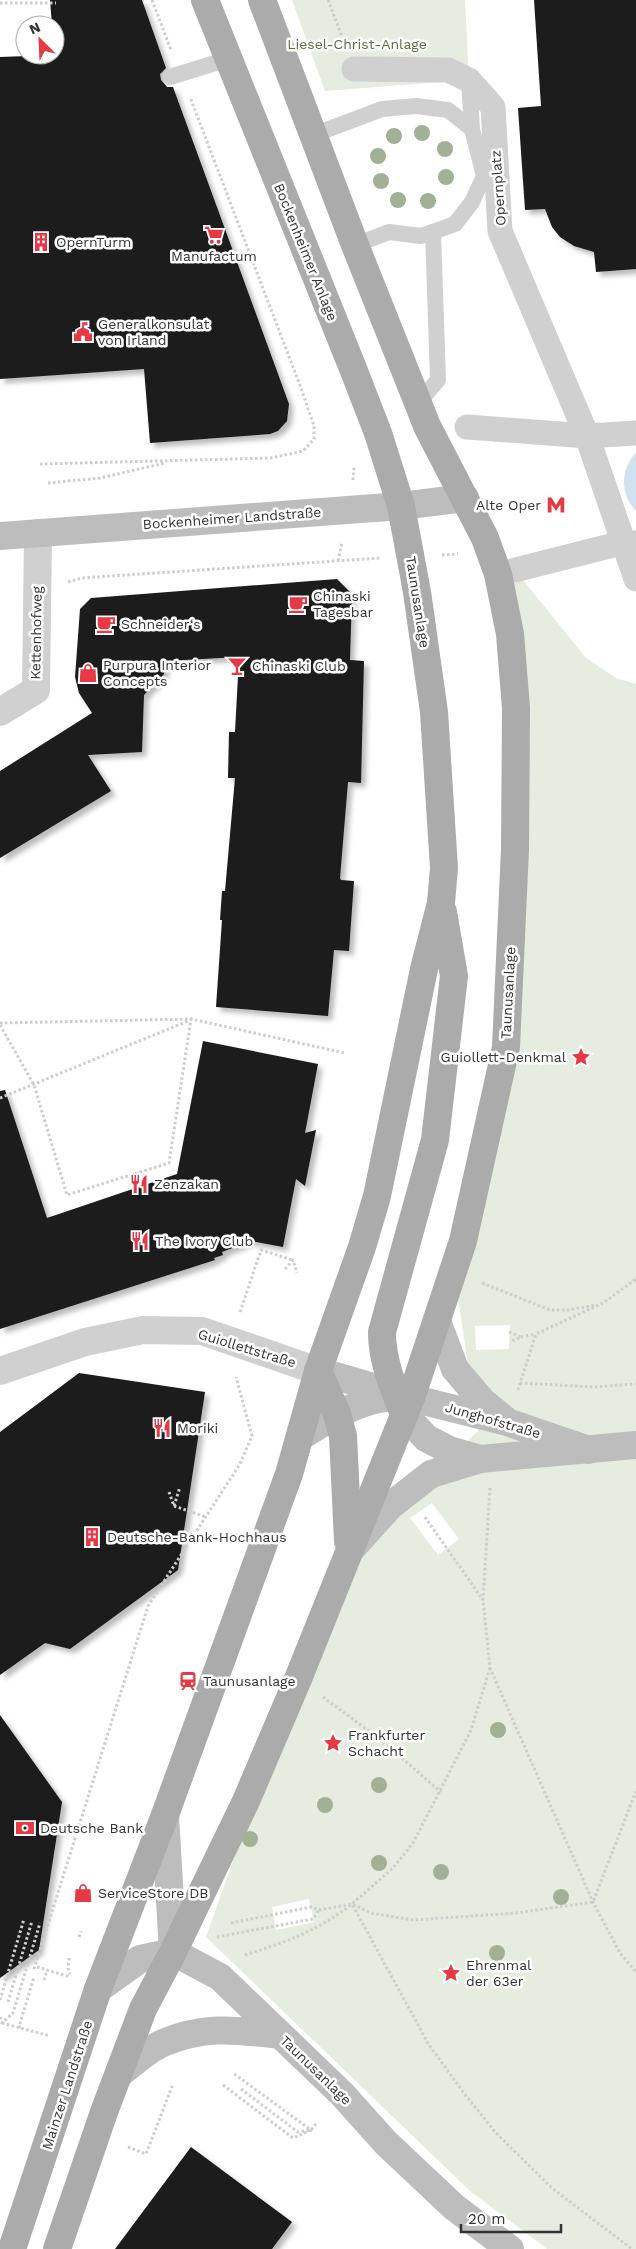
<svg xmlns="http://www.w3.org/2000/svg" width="636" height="2249" viewBox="0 0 636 2249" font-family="'Work Sans',sans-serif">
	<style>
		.green { fill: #e6ecdf; fill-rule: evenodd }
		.water { fill: #cfe2ee }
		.building { fill: #1a1a1a; filter: url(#shadow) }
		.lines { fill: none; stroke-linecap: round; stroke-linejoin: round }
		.path { stroke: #cdcdcd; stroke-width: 3; stroke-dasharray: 2.5 2.5; stroke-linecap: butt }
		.service { stroke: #d0d0d0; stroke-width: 16 }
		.pedestrian { stroke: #d0d0d0; stroke-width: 25 }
		.minor { stroke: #d0d0d0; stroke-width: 28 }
		.secondary { stroke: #bdbdbd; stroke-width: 28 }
		.primary { stroke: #ababab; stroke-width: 28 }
		.tree { fill: #a2b095 }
		.labels { text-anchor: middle; stroke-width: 5; stroke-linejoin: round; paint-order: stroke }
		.park-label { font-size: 14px; fill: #56703f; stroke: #fff }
		.street-label { font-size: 14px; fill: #333; stroke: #fff }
		.poi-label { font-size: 14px; fill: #333; stroke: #fff; text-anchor: start }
	</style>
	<defs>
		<filter id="shadow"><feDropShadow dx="4.5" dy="4.5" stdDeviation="2.5" flood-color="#0004"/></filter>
	</defs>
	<rect width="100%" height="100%" fill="#fff"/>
	<!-- green -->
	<g class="green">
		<polygon points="292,0 465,0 469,80 325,91"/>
		<path d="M515 570 586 658 616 678 636 684V2249H547L470 2191 206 1937 298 1679 348 1553 478 1431 454 1271 506 1047 515 849 498 574ZM510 1325 509 1349 476 1350 475 1326ZM432 1503 459 1539 438 1555 410 1518ZM309 1899 314 1922 276 1930 272 1907Z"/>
	</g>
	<!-- water -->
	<path class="water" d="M636 453V511C620 495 620 469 636 453Z"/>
	<!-- building -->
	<g class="building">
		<polygon points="50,0 142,0 166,68 160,74 161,80 167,87 173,87 289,404 287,421 278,431 270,434 150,443 144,369 0,379 0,57 55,55 55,25 52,25"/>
		<polygon points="534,0 636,0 636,269 596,272 594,252 574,246 560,237 552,227 545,209 525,210 518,108 541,106"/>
		<polygon points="337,579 352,594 350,660 364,661 361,783 348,782 340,878 341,880 354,881 349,951 334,950 328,1016 216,1007 222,920 220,920 222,891 225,891 235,778 228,778 229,732 235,732 239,657 165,661 164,674 144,695 142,752 88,755 111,791 0,858 0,771 92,713 79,693 75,677 80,609 91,598"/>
		<polygon points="203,1041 318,1064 305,1133 316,1130 305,1186 296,1179 283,1247 251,1241 222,1252 223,1255 214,1258 215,1260 0,1329 0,1091 5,1090 47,1218 177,1174"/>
		<polygon points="79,1373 205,1392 178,1570 70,1649 45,1643 0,1675 0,1432"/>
		<polygon points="0,1715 62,1802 39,1950 0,1978"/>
		<polygon points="191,2147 292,2222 272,2249 115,2249"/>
	</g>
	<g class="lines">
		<!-- path -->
		<g class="path">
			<polyline points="143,0 144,0"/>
			<polyline points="152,0 171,50"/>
			<polyline points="328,0 344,42"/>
			<polyline points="0,3 56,3"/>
			<polyline points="40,464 271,458 303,451 314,439 314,426 301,388 190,97"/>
			<polyline points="353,480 354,466"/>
			<polyline points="48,483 100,478 165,463"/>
			<polyline points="442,555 458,554"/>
			<polyline points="338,561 342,542"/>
			<polyline points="68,582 81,578 381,558"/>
			<polyline points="0,1023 191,1019 345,1053"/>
			<polyline points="0,1025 34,1085 67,1195 169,1163 191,1019"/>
			<polyline points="0,1098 188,1021"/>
			<polyline points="285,1269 293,1260 297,1273"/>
			<polyline points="482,1283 550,1310 569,1310 595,1305"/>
			<polyline points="240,1312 261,1250 293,1260"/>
			<polyline points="509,1332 521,1337 510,1342"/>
			<polyline points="521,1337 536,1334"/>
			<polyline points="520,1383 594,1387 636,1384"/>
			<polyline points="518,1390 536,1334 603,1303 636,1279"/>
			<polyline points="490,1488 483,1600 490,1668 593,1902 620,1953 636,1972"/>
			<polyline points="169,1492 174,1506 180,1487"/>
			<polyline points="174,1506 206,1517"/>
			<polyline points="425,1517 483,1600"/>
			<polyline points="490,1668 471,1730 413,1843 393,1868 352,1904 429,2045 466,2096 497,2134 553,2189 632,2249"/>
			<polyline points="323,1697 381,1740 441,1792"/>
			<polyline points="231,1923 311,1907 319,1910 352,1904 371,1913 413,1920 516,1913 593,1902 636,1791"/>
			<polyline points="79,1937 81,1931"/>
			<polyline points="217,1937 313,1919 319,1910"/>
			<path d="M245 1955C286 1942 317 1931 351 1905"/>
			<polyline points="69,1958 68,1971 70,1974"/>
			<polyline points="37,1967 70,1977"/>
			<polyline points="34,1969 148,1606 240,1464 252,1436 236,1377"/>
			<polyline points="44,1980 47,1970"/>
			<polyline points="0,2000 24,1919"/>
			<polyline points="8,2002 32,1921"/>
			<polyline points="0,2017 2,2023 13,2013 40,1923"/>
			<polyline points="2,2023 50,2036"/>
			<polyline points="21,2027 19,2027 34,1977"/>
			<polyline points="223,2085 293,2138 311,2130 233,2073"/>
			<polyline points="241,2089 298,2132 311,2130 317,2123"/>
			<polyline points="128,2147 146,2154 173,2084"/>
		</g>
		<!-- service -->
		<g class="service">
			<polyline points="170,77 228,59"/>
			<polyline points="469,80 472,129"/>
			<polyline points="313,135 382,109 416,106 448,110 472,129 484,176 472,202 455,224 421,236 389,232 355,245"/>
			<polyline points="418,403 438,380 433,232"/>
		</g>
		<!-- pedestrian -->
		<g class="pedestrian">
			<polyline points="354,69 448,70 469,80 493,107 500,231 587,436 636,579"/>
			<polyline points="467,427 587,436 636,433"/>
			<polyline points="515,570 622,543 636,543"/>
		</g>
		<!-- minor -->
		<g class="minor">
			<polyline points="0,712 36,690 38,533"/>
			<polyline points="0,1371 85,1342 143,1330 202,1331 318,1371"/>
		</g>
		<!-- secondary -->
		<g class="secondary">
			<polyline points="0,536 401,506 465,498"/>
			<polyline points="437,1321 455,1369 483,1402 504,1419"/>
			<polyline points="318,1371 411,1398 507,1422 589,1450"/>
			<polyline points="404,1414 426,1438 449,1450 480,1459 636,1445"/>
			<path d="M300 1437C330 1418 365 1395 402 1397"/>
			<polyline points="352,1548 390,1506 431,1474 480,1459"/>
			<polyline points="165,1815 173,1952"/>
			<polyline points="173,1952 220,1977 342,2094 386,2143 454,2207 510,2249"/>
			<polyline points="98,1989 140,1959 173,1952"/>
			<path d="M119 2074C133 2064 148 2049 163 2043 205 2025 236 2030 280 2035"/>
		</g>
		<!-- primary -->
		<g class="primary">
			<polyline points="318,1371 337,1414 343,1436 348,1541"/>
			<path d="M404 1414C393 1387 382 1361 382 1332L435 1140 454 976 443 912"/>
			<polyline points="12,2249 98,1989 165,1815 289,1474 318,1371 362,1247 377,1196 424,969 441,903 444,868 434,712 417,592 401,506 378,433 354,371 205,0"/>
			<polyline points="57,2249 104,2112 143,2009 173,1952 246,1801 298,1679 411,1398 463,1241 506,1047 515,849 516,708 510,634 498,574 485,538 427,426 418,403 355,245 262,0"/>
		</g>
	</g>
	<!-- trees -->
	<g class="tree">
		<circle cx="422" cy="133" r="8"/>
		<circle cx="394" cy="136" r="8"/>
		<circle cx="445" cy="149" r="8"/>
		<circle cx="378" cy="156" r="8"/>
		<circle cx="446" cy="177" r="8"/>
		<circle cx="381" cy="181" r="8"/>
		<circle cx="398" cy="200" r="8"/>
		<circle cx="428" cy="201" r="8"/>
		<circle cx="498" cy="1730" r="8"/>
		<circle cx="379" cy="1785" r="8"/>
		<circle cx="325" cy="1805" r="8"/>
		<circle cx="250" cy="1839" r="8"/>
		<circle cx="379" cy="1863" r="8"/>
		<circle cx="441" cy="1872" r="8"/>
		<circle cx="561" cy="1897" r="8"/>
		<circle cx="497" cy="1953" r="8"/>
	</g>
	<!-- icons -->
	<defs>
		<g id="supermarket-bare" transform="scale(1.5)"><path d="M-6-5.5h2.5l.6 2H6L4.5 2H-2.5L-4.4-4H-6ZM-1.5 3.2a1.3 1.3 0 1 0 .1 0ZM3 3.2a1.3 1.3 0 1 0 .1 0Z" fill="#e63946" stroke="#fff" stroke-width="2.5" paint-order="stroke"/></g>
		<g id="building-bare" transform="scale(1.5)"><path d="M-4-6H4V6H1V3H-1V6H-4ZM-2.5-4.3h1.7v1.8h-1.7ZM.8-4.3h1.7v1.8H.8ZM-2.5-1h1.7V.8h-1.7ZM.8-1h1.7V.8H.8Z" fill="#e63946" stroke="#fff" stroke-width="2.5" paint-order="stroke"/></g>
		<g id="civic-bare" transform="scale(1.5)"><path d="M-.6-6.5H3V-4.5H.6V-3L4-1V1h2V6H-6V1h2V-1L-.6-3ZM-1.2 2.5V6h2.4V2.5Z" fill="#e63946" stroke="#fff" stroke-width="2.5" paint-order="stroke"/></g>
		<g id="metro-bare" transform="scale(1.5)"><path d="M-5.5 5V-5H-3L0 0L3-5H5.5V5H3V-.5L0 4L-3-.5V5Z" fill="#e63946" stroke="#fff" stroke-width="2.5" paint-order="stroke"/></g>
		<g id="cafe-bare" transform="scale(1.5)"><path d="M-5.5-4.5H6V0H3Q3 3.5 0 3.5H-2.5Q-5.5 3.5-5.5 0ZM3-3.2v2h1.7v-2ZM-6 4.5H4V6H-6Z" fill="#e63946" stroke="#fff" stroke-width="2.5" paint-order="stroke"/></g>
		<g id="bar-bare" transform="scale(1.5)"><path d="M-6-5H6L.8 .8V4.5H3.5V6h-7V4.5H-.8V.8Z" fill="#e63946" stroke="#fff" stroke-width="2.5" paint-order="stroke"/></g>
		<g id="shop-bare" transform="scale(1.5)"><path d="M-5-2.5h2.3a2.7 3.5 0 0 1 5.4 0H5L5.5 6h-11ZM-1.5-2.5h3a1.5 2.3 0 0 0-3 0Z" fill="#e63946" stroke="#fff" stroke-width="2.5" paint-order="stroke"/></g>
		<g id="sight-bare" transform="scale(1.5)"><path d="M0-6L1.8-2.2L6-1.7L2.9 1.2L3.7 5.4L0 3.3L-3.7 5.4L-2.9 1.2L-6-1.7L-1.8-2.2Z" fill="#e63946" stroke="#fff" stroke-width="2.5" paint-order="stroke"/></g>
		<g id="restaurant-bare" transform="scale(1.5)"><path d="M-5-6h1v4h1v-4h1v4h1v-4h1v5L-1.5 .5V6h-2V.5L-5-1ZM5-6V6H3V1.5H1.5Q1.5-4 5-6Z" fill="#e63946" stroke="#fff" stroke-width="2.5" paint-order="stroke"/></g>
		<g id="station-bare" transform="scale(1.5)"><path d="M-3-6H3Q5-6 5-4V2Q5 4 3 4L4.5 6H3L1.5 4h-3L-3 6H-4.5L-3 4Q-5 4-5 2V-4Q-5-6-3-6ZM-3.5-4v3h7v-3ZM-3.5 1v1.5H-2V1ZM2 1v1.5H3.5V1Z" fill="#e63946" stroke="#fff" stroke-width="2.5" paint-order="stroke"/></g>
		<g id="bank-bare" transform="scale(1.5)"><path d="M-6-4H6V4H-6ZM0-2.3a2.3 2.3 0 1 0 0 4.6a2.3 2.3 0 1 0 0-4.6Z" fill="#e63946" stroke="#fff" stroke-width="2.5" paint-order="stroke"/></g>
	</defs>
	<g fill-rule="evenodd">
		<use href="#supermarket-bare" x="214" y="235"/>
		<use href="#building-bare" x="41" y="242"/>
		<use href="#civic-bare" x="83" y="332"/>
		<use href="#metro-bare" x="556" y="505"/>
		<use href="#cafe-bare" x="298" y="604"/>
		<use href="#cafe-bare" x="106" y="624"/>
		<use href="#bar-bare" x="237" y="666"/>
		<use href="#shop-bare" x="88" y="673"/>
		<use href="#sight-bare" x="581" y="1057"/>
		<use href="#restaurant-bare" x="139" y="1184"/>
		<use href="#restaurant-bare" x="140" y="1241"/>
		<use href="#restaurant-bare" x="162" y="1428"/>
		<use href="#building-bare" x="92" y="1537"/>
		<use href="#station-bare" x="188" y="1681"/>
		<use href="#sight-bare" x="333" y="1743"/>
		<use href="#bank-bare" x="25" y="1828"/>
		<use href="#shop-bare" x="83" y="1893"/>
		<use href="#sight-bare" x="451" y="1973"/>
	</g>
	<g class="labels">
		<!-- park labels -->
		<g class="park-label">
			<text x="357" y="49">Liesel-Christ-Anlage</text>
		</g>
		<!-- street labels -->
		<g class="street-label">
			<text transform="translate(498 188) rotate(-94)" y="5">Opernplatz</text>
			<text transform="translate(306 252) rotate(68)" y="5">Bockenheimer Anlage</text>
			<text transform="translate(232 518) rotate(-4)" y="5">Bockenheimer Landstraße</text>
			<text transform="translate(418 602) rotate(81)" y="5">Taunusanlage</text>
			<text transform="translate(36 633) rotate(-89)" y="5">Kettenhofweg</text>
			<text transform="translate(508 993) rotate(-87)" y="5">Taunusanlage</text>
			<text transform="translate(247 1348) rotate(17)" y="5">Guiollettstraße</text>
			<text transform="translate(493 1420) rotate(16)" y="5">Junghofstraße</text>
			<text transform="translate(316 2070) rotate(44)" y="5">Taunusanlage</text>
			<text transform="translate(67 2085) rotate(-72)" y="5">Mainzer Landstraße</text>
		</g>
		<!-- poi labels -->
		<g class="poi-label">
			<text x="56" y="247">OpernTurm</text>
			<text x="214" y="261" text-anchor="middle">Manufactum</text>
			<text x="98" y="329">Generalkonsulat<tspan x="98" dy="16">von Irland</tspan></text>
			<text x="541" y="510" text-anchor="end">Alte Oper</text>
			<text x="313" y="601">Chinaski<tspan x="313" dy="16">Tagesbar</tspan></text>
			<text x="121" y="629">Schneider‘s</text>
			<text x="103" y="670">Purpura Interior<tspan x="103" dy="16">Concepts</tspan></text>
			<text x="252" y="671">Chinaski Club</text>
			<text x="566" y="1062" text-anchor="end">Guiollett-Denkmal</text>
			<text x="154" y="1189">Zenzakan</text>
			<text x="155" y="1246">The Ivory Club</text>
			<text x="177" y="1433">Moriki</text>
			<text x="107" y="1542">Deutsche-Bank-Hochhaus</text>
			<text x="203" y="1686">Taunusanlage</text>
			<text x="348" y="1740">Frankfurter<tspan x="348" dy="16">Schacht</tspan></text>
			<text x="40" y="1833">Deutsche Bank</text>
			<text x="98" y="1898">ServiceStore DB</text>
			<text x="466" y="1970">Ehrenmal<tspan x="466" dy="16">der 63er</tspan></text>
		</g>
	</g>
	<!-- north arrow -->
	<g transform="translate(40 40) rotate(336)"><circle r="24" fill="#ffffff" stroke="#adadad"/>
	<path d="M0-4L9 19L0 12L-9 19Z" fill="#e63946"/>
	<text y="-8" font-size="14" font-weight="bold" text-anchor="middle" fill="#333333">N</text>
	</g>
	<!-- scale -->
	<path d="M461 2224v8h100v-8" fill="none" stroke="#333333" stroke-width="2.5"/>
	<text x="468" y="2224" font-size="15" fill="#333333" stroke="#ffffff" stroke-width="4" paint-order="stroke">20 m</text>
</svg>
